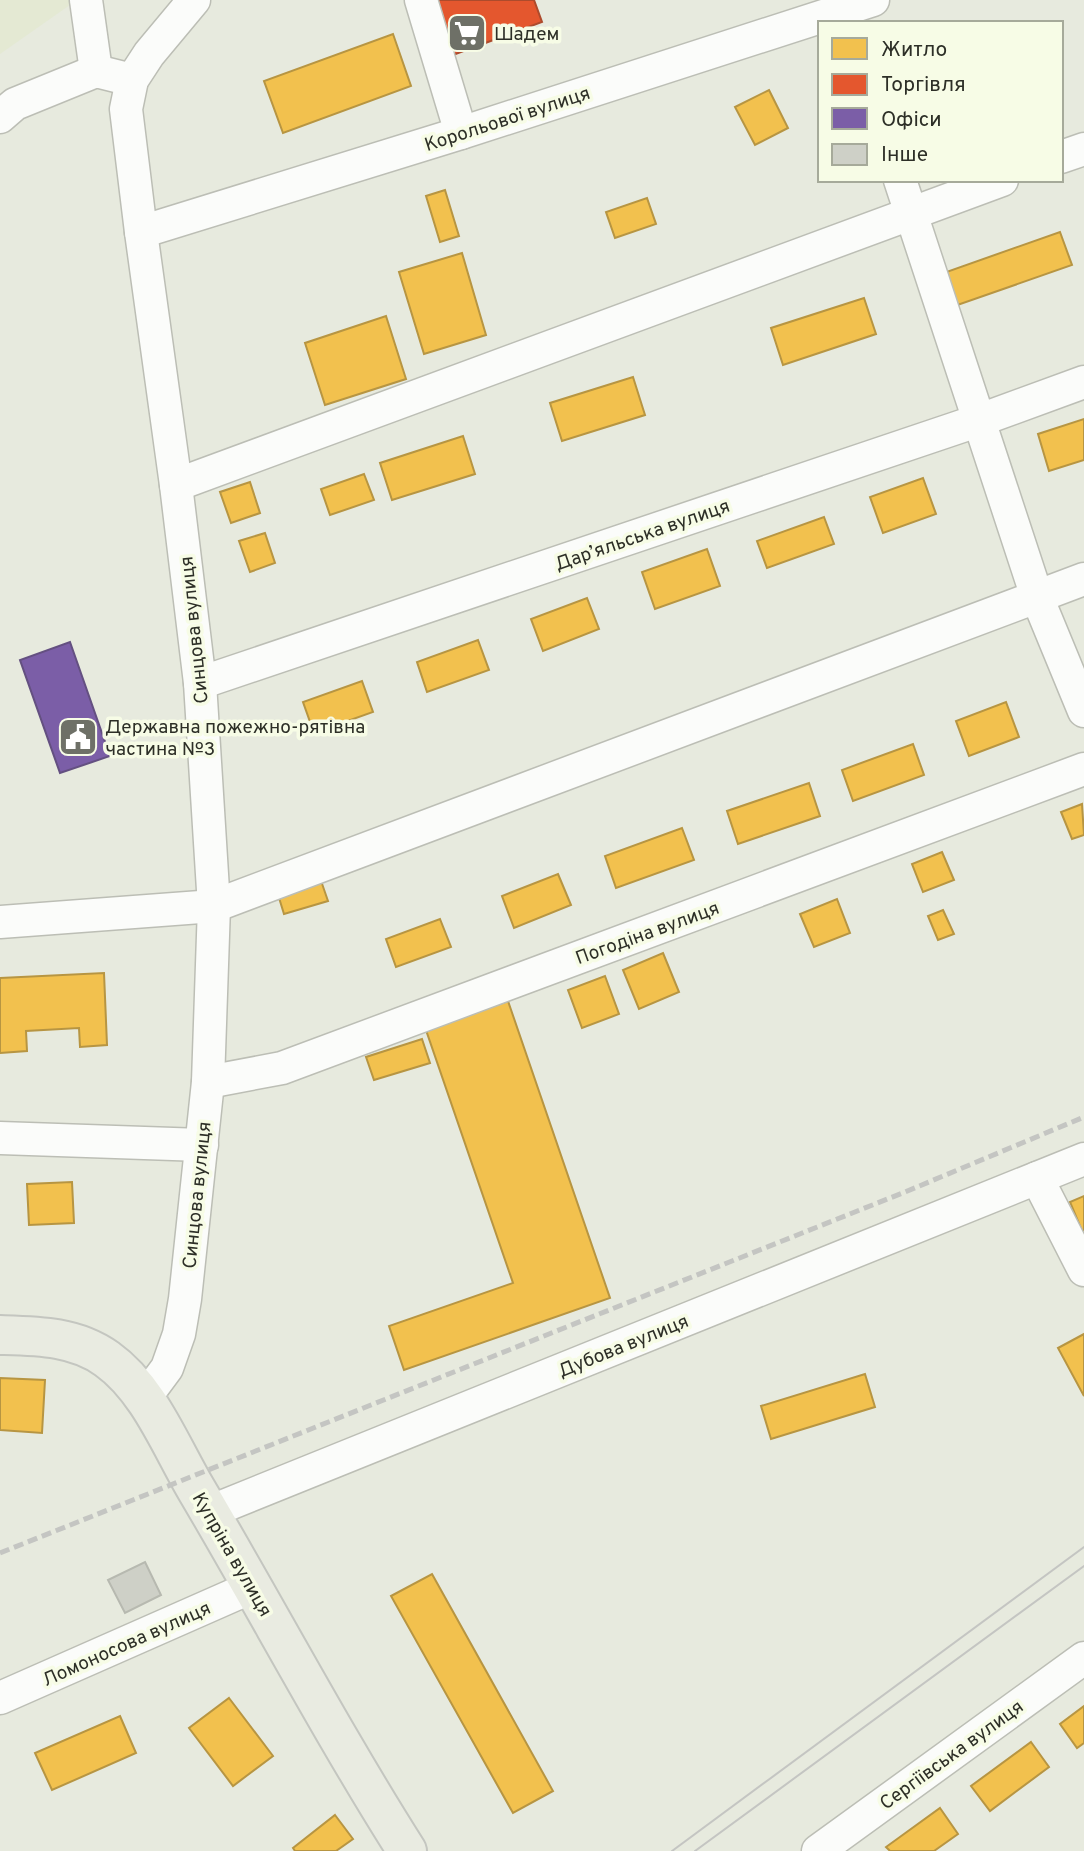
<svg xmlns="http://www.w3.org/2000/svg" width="1084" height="1851" viewBox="0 0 1084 1851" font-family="Overpass,sans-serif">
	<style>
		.built { fill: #e4e9d3 }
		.homes { fill: #f2c14e; stroke: #b79542; stroke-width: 2 }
		.shops { fill: #e4572e; stroke: #ad4b2c; stroke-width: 2 }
		.offices { fill: #7b5ea7; stroke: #645081; stroke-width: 2 }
		.building { fill: #ced0c7; stroke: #b7b9b0; stroke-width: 2 }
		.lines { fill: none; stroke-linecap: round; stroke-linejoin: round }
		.minor-casing { stroke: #bcbeb5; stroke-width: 35 }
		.major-casing { stroke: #c4c6c0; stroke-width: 42 }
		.minor { stroke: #fbfcfa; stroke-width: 32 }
		.major { stroke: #e9ebe1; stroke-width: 38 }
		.tram { stroke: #c4c5c2; stroke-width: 2 }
		.rail { stroke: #c4c5c2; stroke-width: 5; stroke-dasharray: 10 5; stroke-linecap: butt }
		.labels { text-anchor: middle; stroke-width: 7; stroke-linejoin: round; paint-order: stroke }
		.poi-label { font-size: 19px; fill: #2d2f27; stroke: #f7fce6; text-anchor: start }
		.street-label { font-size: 19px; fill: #2d2f27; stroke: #f7fce6 }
	</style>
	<rect width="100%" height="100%" fill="#e7eade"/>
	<!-- built -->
	<polygon class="built" points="0,0 77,0 0,54"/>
	<!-- homes -->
	<g class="homes">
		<polygon points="393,34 411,86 283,133 264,81"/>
		<polygon points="769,90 788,128 755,145 735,107"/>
		<polygon points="445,190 459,236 440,242 426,196"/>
		<polygon points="647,198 656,224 615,238 606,212"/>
		<polygon points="1060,232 1072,265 946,309 935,276"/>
		<polygon points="462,253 486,335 424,354 399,272"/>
		<polygon points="864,298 876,334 783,365 771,328"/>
		<polygon points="386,316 406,379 325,405 305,343"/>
		<polygon points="633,377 645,415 562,441 550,403"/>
		<polygon points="1084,419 1084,460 1049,471 1038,434"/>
		<polygon points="463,436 475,474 392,500 380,463"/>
		<polygon points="364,474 374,500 330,515 321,489"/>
		<polygon points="923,478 936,514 883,533 870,497"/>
		<polygon points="250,482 260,513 231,523 220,492"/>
		<polygon points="824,517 834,544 767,568 757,541"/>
		<polygon points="265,533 275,563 250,572 239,541"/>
		<polygon points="707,549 720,586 655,609 642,572"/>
		<polygon points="587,598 599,629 543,651 531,619"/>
		<polygon points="478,640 489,670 427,692 417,662"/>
		<polygon points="362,681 373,712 314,733 303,702"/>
		<polygon points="1006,702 1019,737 969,756 956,721"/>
		<polygon points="913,744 924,775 853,801 842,770"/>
		<polygon points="809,783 820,816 738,844 727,811"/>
		<polygon points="1082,804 1084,835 1072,839 1061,812"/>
		<polygon points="682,828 694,860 616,888 605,856"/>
		<polygon points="942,852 954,880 923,892 912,864"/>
		<polygon points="558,874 571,905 514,928 502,896"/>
		<polygon points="319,875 328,901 284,914 276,888"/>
		<polygon points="837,899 850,933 814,947 800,914"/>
		<polygon points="943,910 954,934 938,940 928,916"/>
		<polygon points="440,919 451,947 396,967 386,939"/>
		<polygon points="663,953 679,992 639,1009 623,970"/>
		<polygon points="104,973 107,1045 80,1047 79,1028 26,1031 27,1051 0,1053 0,978"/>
		<polygon points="605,976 619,1014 582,1028 568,990"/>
		<polygon points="508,1001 610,1298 404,1370 389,1326 513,1283 426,1030"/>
		<polygon points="422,1039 430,1063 374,1080 366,1057"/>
		<polygon points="72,1182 74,1223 29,1225 27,1184"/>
		<polygon points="1084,1196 1084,1230 1082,1231 1070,1202"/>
		<polygon points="1084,1334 1084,1396 1058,1348"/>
		<polygon points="865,1374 875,1407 771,1439 761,1406"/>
		<polygon points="0,1378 45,1380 42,1433 0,1430"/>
		<polygon points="432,1574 553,1791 513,1813 391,1596"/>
		<polygon points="229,1698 273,1756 233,1786 189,1728"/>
		<polygon points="1084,1706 1084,1743 1077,1748 1060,1724"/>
		<polygon points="120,1716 136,1753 52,1790 35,1753"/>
		<polygon points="1031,1742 1049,1767 990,1811 971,1786"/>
		<polygon points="940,1808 958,1834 934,1851 890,1851 886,1847"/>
		<polygon points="335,1815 353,1839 336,1851 295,1851 293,1848"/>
	</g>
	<!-- shops -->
	<polygon class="shops" points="434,0 534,0 542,22 453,55"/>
	<!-- offices -->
	<polygon class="offices" points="70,642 110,756 60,773 20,660"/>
	<!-- building -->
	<polygon class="building" points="145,1562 161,1595 125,1613 108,1580"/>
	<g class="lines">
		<!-- minor casing -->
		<g class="minor-casing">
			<g id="minor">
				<polyline points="86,0 96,71"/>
				<polyline points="421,0 461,133"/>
				<polyline points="0,117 15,104 96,71 132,80"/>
				<polyline points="1061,157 1084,149"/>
				<polyline points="900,180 1037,597 1084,711"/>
				<polyline points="141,232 461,133 873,0"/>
				<polyline points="176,485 1002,180"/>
				<polyline points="200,683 980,420 1084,382"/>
				<polyline points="0,922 214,906 1084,579"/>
				<polyline points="208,1082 282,1068 1084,769"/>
				<polyline points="0,1138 202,1145"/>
				<polyline points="1037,1178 1084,1270"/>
				<polyline points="144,1399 167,1368 179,1334 185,1299 208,1082 214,906 200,683 176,485 141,232 126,109 132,80 149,54 194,0"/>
				<polyline points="209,1512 1084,1159"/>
				<polyline points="0,1698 252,1587"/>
				<polyline points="818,1851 1084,1658"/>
			</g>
		</g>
		<!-- major casing -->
		<g class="major-casing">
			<path id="major" d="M0 1335C37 1336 75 1336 107 1359 149 1389 170 1445 196 1489 267 1609 332 1733 407 1851"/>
		</g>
		<!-- minor -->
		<use href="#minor" class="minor"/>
		<!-- major -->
		<use href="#major" class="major"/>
		<!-- tram -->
		<g class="tram">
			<polyline points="672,1851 1084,1547"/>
			<polyline points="695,1851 1084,1566"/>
		</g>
		<!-- rail -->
		<polyline class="rail" points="0,1553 905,1192 1084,1117"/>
	</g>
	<!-- icons -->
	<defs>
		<g id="supermarket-square" transform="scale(2.0125)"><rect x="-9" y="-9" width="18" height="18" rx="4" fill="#6e7067" stroke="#f7fce6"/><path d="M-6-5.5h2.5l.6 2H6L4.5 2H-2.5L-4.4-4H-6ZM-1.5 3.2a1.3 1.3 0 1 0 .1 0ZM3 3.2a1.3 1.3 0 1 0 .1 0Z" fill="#fff"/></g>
		<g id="civic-square" transform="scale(2.0125)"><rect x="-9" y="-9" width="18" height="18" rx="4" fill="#6e7067" stroke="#f7fce6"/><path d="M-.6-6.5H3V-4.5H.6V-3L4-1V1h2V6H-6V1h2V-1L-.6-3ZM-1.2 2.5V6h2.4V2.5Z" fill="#fff"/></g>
	</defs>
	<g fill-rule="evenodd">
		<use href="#supermarket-square" x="467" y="33"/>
		<use href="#civic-square" x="78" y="737"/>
	</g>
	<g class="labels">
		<!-- poi labels -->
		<g class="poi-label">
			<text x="494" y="40">Шадем</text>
			<text x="105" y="733">Державна пожежно-рятівна<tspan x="105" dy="22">частина №3</tspan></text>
		</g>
		<!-- street labels -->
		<g class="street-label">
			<text transform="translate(507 118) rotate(-18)" y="7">Корольової вулиця</text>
			<text transform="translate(642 534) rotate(-19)" y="7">Дар’яльська вулиця</text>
			<text transform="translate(193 630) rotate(-96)" y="7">Синцова вулиця</text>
			<text transform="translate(647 932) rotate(-20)" y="7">Погодіна вулиця</text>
			<text transform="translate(196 1195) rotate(-84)" y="7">Синцова вулиця</text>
			<text transform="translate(623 1345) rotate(-22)" y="7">Дубова вулиця</text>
			<text transform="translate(233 1554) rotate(60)" y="7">Купріна вулиця</text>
			<text transform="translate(126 1643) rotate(-24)" y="7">Ломоносова вулиця</text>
			<text transform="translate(951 1754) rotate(-36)" y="7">Сергіївська вулиця</text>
		</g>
	</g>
	<!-- legend -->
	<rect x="818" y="21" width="245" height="161" fill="#f7fce6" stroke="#a6aa9a" stroke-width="2"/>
	<rect x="832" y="38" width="35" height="21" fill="#f2c14e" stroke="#a6aa9a" stroke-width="2"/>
	<text x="881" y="56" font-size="21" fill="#2d2f27">Житло</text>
	<rect x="832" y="74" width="35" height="21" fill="#e4572e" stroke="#a6aa9a" stroke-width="2"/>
	<text x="881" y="91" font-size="21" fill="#2d2f27">Торгівля</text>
	<rect x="832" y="108" width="35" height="21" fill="#7b5ea7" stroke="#a6aa9a" stroke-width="2"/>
	<text x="881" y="126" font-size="21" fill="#2d2f27">Офіси</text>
	<rect x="832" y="144" width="35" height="21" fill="#ced0c7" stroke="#a6aa9a" stroke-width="2"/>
	<text x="881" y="161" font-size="21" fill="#2d2f27">Інше</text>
</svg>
